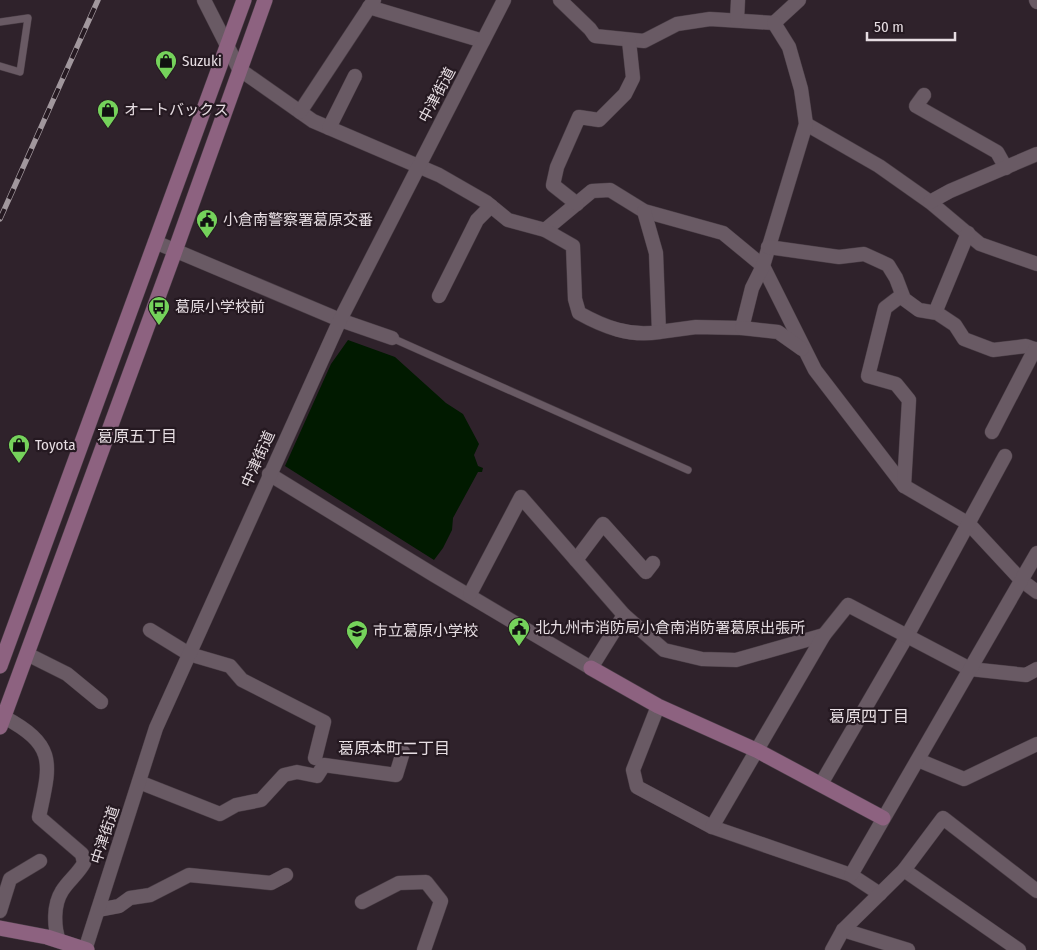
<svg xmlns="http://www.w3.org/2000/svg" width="1037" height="950" viewBox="0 0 1037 950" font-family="'Fira Sans Condensed','Noto Sans JP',sans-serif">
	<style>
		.water { fill: #011a00 }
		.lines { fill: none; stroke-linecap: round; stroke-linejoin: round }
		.lane-casing { stroke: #493d45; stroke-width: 8 }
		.street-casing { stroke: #493d45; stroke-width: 15 }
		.secondary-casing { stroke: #493d45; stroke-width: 16 }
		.lane { stroke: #695a64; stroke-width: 7 }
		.street { stroke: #695a64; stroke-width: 14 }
		.secondary { stroke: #8d6280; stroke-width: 15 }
		.rail-casing { stroke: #a1979d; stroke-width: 5.5 }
		.rail { stroke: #251921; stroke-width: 4; stroke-dasharray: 11; stroke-linecap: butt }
		.labels { text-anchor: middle; stroke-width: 4.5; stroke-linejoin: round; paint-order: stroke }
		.poi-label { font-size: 15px; fill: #e6dde2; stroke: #251921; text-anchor: start }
		.street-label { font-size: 15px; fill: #e6dde2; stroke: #251921 }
		.neighbourhood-label { font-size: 16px; fill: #e6dde2; stroke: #251921 }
	</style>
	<rect width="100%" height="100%" fill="#2f222b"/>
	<!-- water -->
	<polygon class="water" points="348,340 395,357 446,403 463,414 479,444 474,455 478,466 483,468 482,472 478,472 453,518 452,530 443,548 434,560 285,466 331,364"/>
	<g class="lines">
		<!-- lane casing -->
		<g class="lane-casing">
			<g id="lane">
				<polyline points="0,22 28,18 20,72 0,66"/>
				<polyline points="392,338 688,470"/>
			</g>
		</g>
		<!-- street casing -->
		<g class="street-casing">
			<g id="street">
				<polyline points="204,0 239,69 313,121 439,175 486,202 508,220 545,230 592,191 610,190 644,211 723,233 763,266 815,370 904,486 969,524 1021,580 1037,592"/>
				<polyline points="560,0 590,29 595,36 644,41 677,24 710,19 774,23 799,0"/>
				<polyline points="1036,0 1037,2"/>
				<polyline points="369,7 483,41"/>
				<polyline points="737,20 738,0"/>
				<polyline points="924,95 916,106 997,152 1006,168"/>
				<polyline points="300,112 374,0"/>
				<polyline points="806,124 879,166 930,202 980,244 1037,264"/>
				<polyline points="329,128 355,76"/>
				<polyline points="930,202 950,191 1037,154"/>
				<polyline points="577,204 553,185 557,167 579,117 599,120 625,94 633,78 629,41"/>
				<polyline points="644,211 656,253 659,332 696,327 742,328 752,288 763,266 806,124 801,89 789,47 774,23"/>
				<path d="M545 230 573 246 575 299 579 313C604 327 630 337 659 332"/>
				<polyline points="155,242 340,320 392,338"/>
				<polyline points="768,247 839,257 864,254 888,265 896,278 904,299 919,310 937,313 955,325 964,339 993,350 1026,346 1037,350"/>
				<polyline points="902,295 885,308 868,376 896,384 909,400 904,486"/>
				<polyline points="439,296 477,220 491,206"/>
				<polyline points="937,308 968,233"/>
				<polyline points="742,328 778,332 802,349"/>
				<polyline points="992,432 1035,349"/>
				<polyline points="269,474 434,575 591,668 624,615"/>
				<polyline points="576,560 603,524 646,572 653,563"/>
				<polyline points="470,594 521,497 624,615 664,650 702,659 736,660 824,635"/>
				<polyline points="150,630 189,654 230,666 242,680 324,722 315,758"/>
				<polyline points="27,654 67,674 101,702"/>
				<polyline points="658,706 633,770 637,787 712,827 851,875 880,894"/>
				<path d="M4 717C58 746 50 764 39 817L82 854 84 863C78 874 68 881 62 891 53 905 54 927 59 941"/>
				<polyline points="918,760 964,779 1037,744"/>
				<polyline points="139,782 220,814 236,805 261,800 284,775 297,772 317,776 324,765 396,775 403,752"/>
				<polyline points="821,784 907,636 1005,456"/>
				<polyline points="712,827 824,635 848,605 970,669 1026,675 1037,669"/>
				<polyline points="904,870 1019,950"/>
				<polyline points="851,875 1037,553"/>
				<polyline points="362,902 399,883 426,882 441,901 424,950"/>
				<polyline points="98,910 119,906 130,898 150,895 189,875 271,883 286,875"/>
				<polyline points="0,911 10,879 40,861"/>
				<polyline points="843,930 908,950"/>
				<polyline points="85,950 156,728 340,320 504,0"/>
				<polyline points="832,950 843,930 904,870 943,818 1037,891"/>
			</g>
		</g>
		<!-- secondary casing -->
		<g class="secondary-casing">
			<g id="secondary">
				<polyline points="0,666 244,0"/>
				<polyline points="591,668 658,706 758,751 883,818"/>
				<polyline points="0,727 175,251 265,0"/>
				<polyline points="0,928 47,937 87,950"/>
			</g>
		</g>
		<!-- lane -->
		<use href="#lane" class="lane"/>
		<!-- street -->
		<use href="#street" class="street"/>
		<!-- secondary -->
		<use href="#secondary" class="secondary"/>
		<!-- rail casing -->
		<g class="rail-casing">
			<polyline id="rail" points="0,219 98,0"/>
		</g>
		<!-- rail -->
		<use href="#rail" class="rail"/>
	</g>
	<!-- icons -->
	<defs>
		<g id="shop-pin" transform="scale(1.125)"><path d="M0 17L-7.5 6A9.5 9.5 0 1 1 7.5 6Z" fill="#75d25b" stroke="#251921"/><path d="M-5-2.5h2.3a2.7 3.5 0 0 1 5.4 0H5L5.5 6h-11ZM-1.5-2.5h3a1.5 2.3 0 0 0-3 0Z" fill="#111"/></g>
		<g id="civic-pin" transform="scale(1.125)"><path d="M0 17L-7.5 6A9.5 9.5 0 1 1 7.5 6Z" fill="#75d25b" stroke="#251921"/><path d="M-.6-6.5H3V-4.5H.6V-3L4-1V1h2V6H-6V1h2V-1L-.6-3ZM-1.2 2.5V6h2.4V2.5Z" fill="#111"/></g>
		<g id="bus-pin" transform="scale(1.125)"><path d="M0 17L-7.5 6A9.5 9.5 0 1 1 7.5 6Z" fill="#75d25b" stroke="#251921"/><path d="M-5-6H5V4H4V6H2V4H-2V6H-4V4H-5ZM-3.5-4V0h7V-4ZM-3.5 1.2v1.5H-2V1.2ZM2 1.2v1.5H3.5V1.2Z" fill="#111"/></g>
		<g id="school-pin" transform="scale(1.125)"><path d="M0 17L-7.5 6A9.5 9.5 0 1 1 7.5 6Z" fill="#75d25b" stroke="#251921"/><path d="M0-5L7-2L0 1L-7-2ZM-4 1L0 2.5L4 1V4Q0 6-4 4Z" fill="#111"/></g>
	</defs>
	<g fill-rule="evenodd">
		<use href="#shop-pin" x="166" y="61"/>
		<use href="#shop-pin" x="108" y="110"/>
		<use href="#civic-pin" x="207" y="220"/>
		<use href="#bus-pin" x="159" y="307"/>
		<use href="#shop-pin" x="19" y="445"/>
		<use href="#civic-pin" x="519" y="628"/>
		<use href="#school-pin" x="357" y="631"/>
	</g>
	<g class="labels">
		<!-- poi labels -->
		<g class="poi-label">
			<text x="182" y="66">Suzuki</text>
			<text x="124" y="115">オートバックス</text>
			<text x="223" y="225">小倉南警察署葛原交番</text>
			<text x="175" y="312">葛原小学校前</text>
			<text x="35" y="450">Toyota</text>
			<text x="535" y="633">北九州市消防局小倉南消防署葛原出張所</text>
			<text x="373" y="636">市立葛原小学校</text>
		</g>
		<!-- street labels -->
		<g class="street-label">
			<text transform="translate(437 95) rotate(-62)" y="5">中津街道</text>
			<text transform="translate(258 459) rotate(-66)" y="5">中津街道</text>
			<text transform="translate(105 835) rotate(-72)" y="5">中津街道</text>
		</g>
		<!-- neighbourhood labels -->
		<g class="neighbourhood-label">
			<text x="137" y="442">葛原五丁目</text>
			<text x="869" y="722">葛原四丁目</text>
			<text x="394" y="754">葛原本町二丁目</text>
		</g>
	</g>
	<!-- scale -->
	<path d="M867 32v8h88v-8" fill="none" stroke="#e6dde2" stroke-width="2.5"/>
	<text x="874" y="32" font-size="15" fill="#e6dde2" stroke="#251921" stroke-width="4" paint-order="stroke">50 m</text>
</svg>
